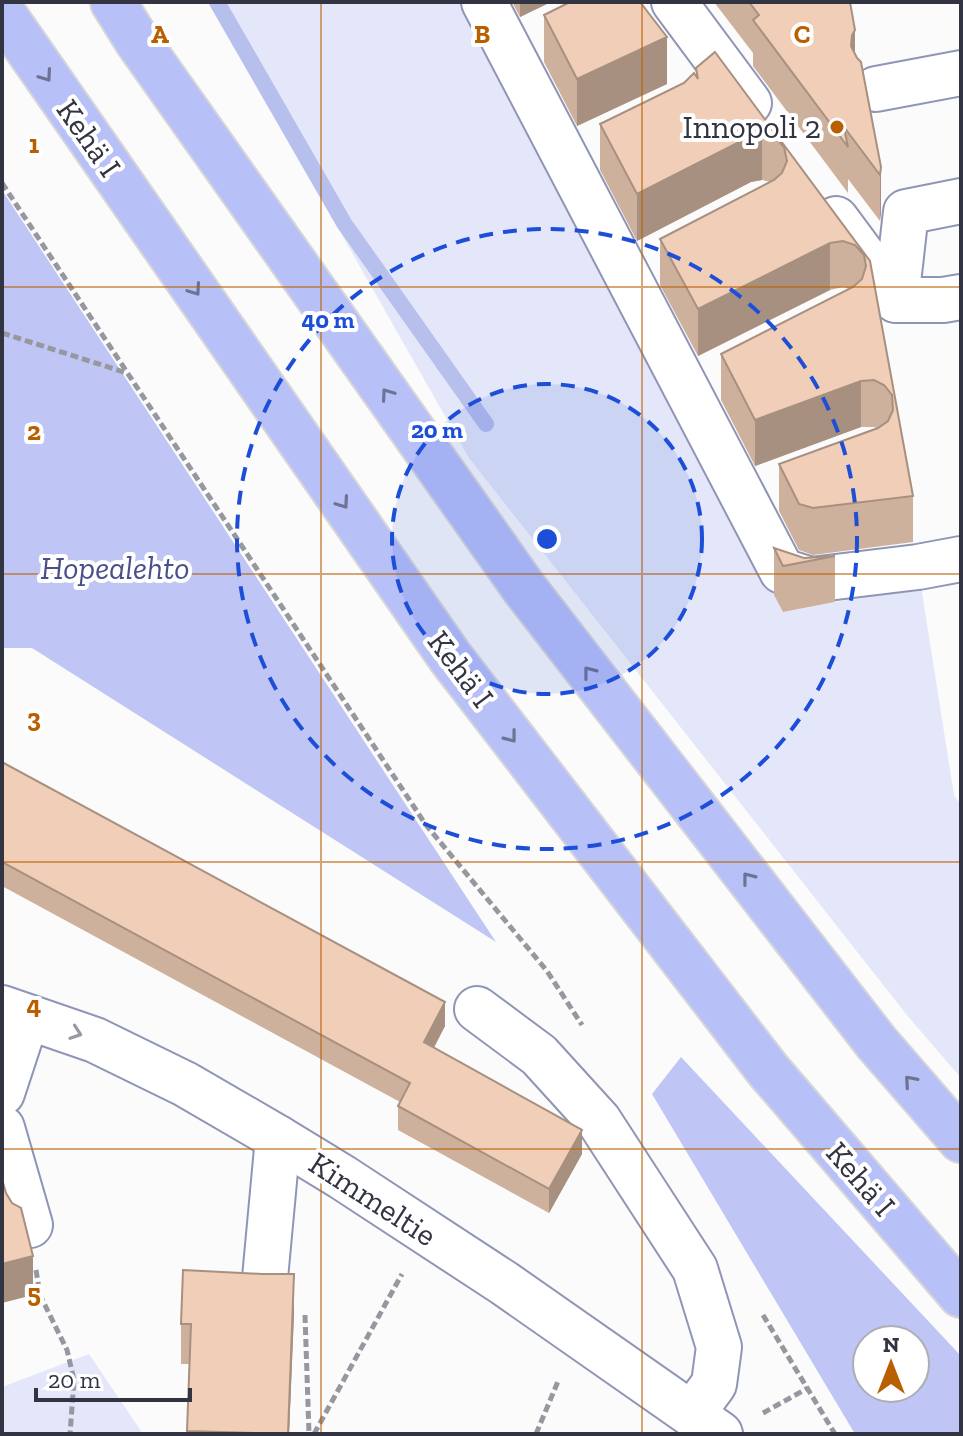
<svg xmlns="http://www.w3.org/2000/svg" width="963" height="1436" viewBox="0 0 963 1436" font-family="'Zilla Slab',serif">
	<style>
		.green { fill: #e4e7f9 }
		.forest { fill: #bfc6f5; fill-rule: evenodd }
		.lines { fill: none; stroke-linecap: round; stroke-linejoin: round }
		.stream { stroke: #b7bfed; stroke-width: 16 }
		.minor-casing { stroke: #8f95b6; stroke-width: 48 }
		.highway-casing { stroke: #d6d6d9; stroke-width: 48 }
		.path { stroke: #97989f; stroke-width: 5; stroke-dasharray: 8 4; stroke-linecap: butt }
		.minor { stroke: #fff; stroke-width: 44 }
		.highway { stroke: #b7c0f7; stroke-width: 44 }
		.wall { fill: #ceb19d }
		.shaded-wall { fill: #a89080 }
		.building { fill: #f0ceb7; stroke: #a89080; stroke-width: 2 }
		.oneway { stroke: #6e7393 }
		.oneway2 { stroke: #989aa0 }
		.grid { fill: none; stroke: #b95f00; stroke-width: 2; stroke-opacity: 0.55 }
		.ring { fill: none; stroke: #1d4ed8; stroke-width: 4; stroke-dasharray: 14 10 }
		.poi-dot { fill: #b95f00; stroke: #fff; stroke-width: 3 }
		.labels { text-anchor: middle; stroke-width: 8; stroke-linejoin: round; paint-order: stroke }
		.poi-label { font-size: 32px; fill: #323442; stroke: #fff; text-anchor: end }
		.street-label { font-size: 32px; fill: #323442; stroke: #fff }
		.park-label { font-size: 32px; font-style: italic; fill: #494f8a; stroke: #fff }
		.grid-label { font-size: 26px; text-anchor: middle; font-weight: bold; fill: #b95f00; stroke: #fff; stroke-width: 8; stroke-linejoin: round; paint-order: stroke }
		.centre { fill: #1d4ed8; stroke: #fff; stroke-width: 4 }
		.ring-label { font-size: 24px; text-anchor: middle; font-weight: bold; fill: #1d4ed8; stroke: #fff; stroke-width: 8; stroke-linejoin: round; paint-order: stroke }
	</style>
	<rect width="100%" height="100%" fill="#fbfbfb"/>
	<!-- green -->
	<g class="green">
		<polygon points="208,2 469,2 783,612 921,586 954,795 961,805 961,1078 906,1014 469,458 242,60"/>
		<polygon points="89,1354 143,1434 2,1434 2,1387"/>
	</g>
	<!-- forest -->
	<g class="forest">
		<polygon points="2,190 496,942 32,648 2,648"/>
		<path d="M681 1057 961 1356V1434H855L652 1094ZM867 1340H915V1388H867Z"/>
	</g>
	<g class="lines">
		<!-- stream -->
		<polyline class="stream" points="217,2 344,223 486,424"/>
		<!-- minor casing -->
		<g class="minor-casing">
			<g id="minor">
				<polyline points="484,2 782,571 811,580 918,567 961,559"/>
				<polyline points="674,2 749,103"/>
				<polyline points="876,89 961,73"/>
				<polyline points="836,219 896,300 943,300 961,297"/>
				<polyline points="896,300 906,212 961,201"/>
				<polyline points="2,1008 95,1040 185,1084 278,1138 342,1177 504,1283 720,1434"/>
				<polyline points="477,1009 539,1055 599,1121 695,1269 719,1347 714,1384 692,1414"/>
				<polyline points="2,1093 27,1017"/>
				<polyline points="2,1128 30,1225"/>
				<polyline points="264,1289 278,1138"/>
			</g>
		</g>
		<!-- highway casing -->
		<g class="highway-casing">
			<g id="highway">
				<polyline points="113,2 138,42 524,588 876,1042 961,1140"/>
				<polyline points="2,12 450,657 768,1070 961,1295"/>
			</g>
		</g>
		<!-- path -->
		<g class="path">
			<polyline points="2,183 426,825 547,971 582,1025"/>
			<polyline points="2,333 127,373"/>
			<polyline points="36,1270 40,1295 67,1350 74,1380 70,1434"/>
			<polyline points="305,1315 309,1434"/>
			<polyline points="763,1315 835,1434"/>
			<polyline points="763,1413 808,1388"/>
			<polyline points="314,1434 402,1274"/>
			<polyline points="536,1434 559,1379"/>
		</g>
		<!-- minor -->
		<use href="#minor" class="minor"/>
		<!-- highway -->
		<use href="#highway" class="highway"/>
	</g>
	<!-- wall -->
	<g class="wall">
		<polygon points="512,2 551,2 520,17"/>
		<polygon points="714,2 850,2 855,55 881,167 880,221 848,179 848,193 753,66 753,53"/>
		<polygon points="544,15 667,84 577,126 544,62"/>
		<polygon points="715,52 870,261 913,496 913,542 813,555 799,550 779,511 779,464 877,428 874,427 861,427 755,466 721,400 721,354 849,289 843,287 830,290 698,356 660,285 660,239 770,182 762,180 751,182 637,241 600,170 600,124 696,76 696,68"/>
		<polygon points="774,548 804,558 835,556 835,602 783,612 774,595"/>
		<polygon points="2,762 445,1026 434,1048 582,1154 549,1213 398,1130 398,1106 400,1102 2,886"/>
		<polygon points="262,1274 294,1314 289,1434 187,1434 189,1364 181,1364 181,1324"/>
	</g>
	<!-- shaded-wall -->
	<g class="shaded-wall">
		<polygon points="520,2 551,2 520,17"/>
		<polygon points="855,30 855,76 851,46 852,35"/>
		<polygon points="667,37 667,84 577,126 577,79"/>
		<polygon points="762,134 762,180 751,182 637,241 637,194 751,136"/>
		<polygon points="881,167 881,214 880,221 880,175"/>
		<polygon points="830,243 830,290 698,356 698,309"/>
		<polygon points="861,381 861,427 755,466 755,420"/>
		<polygon points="445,1002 445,1026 424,1066 424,1042"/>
		<polygon points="582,1130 582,1154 549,1213 549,1189"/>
		<polygon points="33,1256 33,1295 2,1303 2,1264"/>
		<polygon points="294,1274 294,1314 289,1434 288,1434"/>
	</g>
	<!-- building -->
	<g class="building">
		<polygon points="570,2 640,2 667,37 577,79 544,15"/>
		<polygon points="749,2 850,2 855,30 852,35 851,46 857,58 861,62 881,167 880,175 844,127 848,147 753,20 759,15"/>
		<polygon points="715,52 870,261 913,496 813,508 799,504 779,464 878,428 888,421 893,410 892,395 884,385 874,380 861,381 755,420 721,354 853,287 862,279 866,266 864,255 855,245 843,241 830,243 698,309 660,239 774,180 782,173 787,161 784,147 775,137 762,134 751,136 637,194 600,124 684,83 694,73 698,79 696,68"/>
		<polygon points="774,548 804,558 835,556 783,566"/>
		<polygon points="2,762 445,1002 424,1042 582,1130 549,1189 398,1106 410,1083 2,862"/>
		<polygon points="2,1179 6,1193 12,1203 21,1208 33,1256 2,1264"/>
		<polygon points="183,1270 262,1274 294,1274 288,1434 187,1431 191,1324 181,1324"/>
	</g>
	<!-- one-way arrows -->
	<defs><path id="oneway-chevron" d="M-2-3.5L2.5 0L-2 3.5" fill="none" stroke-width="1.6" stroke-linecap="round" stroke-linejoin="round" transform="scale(2)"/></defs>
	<g class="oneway">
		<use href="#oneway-chevron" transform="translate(46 76) rotate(55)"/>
		<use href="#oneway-chevron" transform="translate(195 290) rotate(55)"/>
		<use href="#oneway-chevron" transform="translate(387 394) rotate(-125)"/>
		<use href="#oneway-chevron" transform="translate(343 503) rotate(55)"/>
		<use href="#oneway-chevron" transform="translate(589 672) rotate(-128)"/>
		<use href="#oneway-chevron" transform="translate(511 737) rotate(52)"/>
		<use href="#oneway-chevron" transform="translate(748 878) rotate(-128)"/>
		<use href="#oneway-chevron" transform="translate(910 1081) rotate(-131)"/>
	</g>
	<use class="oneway2" href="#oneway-chevron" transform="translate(76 1033) rotate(19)"/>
	<!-- grid -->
	<path class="grid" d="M321 2V1434M642 2V1434M2 287H961M2 574H961M2 862H961M2 1149H961"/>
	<!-- distance rings -->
	<circle cx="547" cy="539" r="155" fill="#1d4ed8" fill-opacity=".12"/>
	<g class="ring">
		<circle cx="547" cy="539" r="155"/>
		<circle cx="547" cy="539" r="310"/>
	</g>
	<!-- markers -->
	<circle class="poi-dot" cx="837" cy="127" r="8"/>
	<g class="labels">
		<!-- poi labels -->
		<g class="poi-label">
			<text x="821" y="138">Innopoli 2</text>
		</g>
		<!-- street labels -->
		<g class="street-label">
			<text transform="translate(89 138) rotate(55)" y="11">Kehä I</text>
			<text transform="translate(461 669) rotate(53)" y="11">Kehä I</text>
			<text transform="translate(861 1179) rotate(49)" y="11">Kehä I</text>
			<text transform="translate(373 1199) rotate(33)" y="11">Kimmeltie</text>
		</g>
		<!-- park labels -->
		<g class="park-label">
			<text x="115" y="579">Hopealehto</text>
		</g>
	</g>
	<g class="grid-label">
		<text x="160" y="43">A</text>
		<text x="482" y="43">B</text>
		<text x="802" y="43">C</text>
		<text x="34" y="153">1</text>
		<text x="34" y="440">2</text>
		<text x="34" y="727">3</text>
		<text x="34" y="1014">4</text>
		<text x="34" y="1302">5</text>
	</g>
	<circle cx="547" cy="539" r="12" class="centre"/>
	<g class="ring-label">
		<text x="328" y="328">40 m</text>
		<text x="437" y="438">20 m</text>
	</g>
	<!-- border -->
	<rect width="963" height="1436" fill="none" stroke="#323442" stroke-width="8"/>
	<!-- north arrow -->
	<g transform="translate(891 1364)"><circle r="38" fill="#ffffff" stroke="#adaeb3" stroke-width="2"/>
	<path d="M0-6L14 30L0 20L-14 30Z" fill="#b95f00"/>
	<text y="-12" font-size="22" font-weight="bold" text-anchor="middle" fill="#323442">N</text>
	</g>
	<!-- scale -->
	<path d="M36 1388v12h154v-12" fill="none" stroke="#323442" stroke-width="4"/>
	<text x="48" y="1388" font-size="24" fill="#323442" stroke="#ffffff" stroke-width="6" paint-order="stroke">20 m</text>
</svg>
